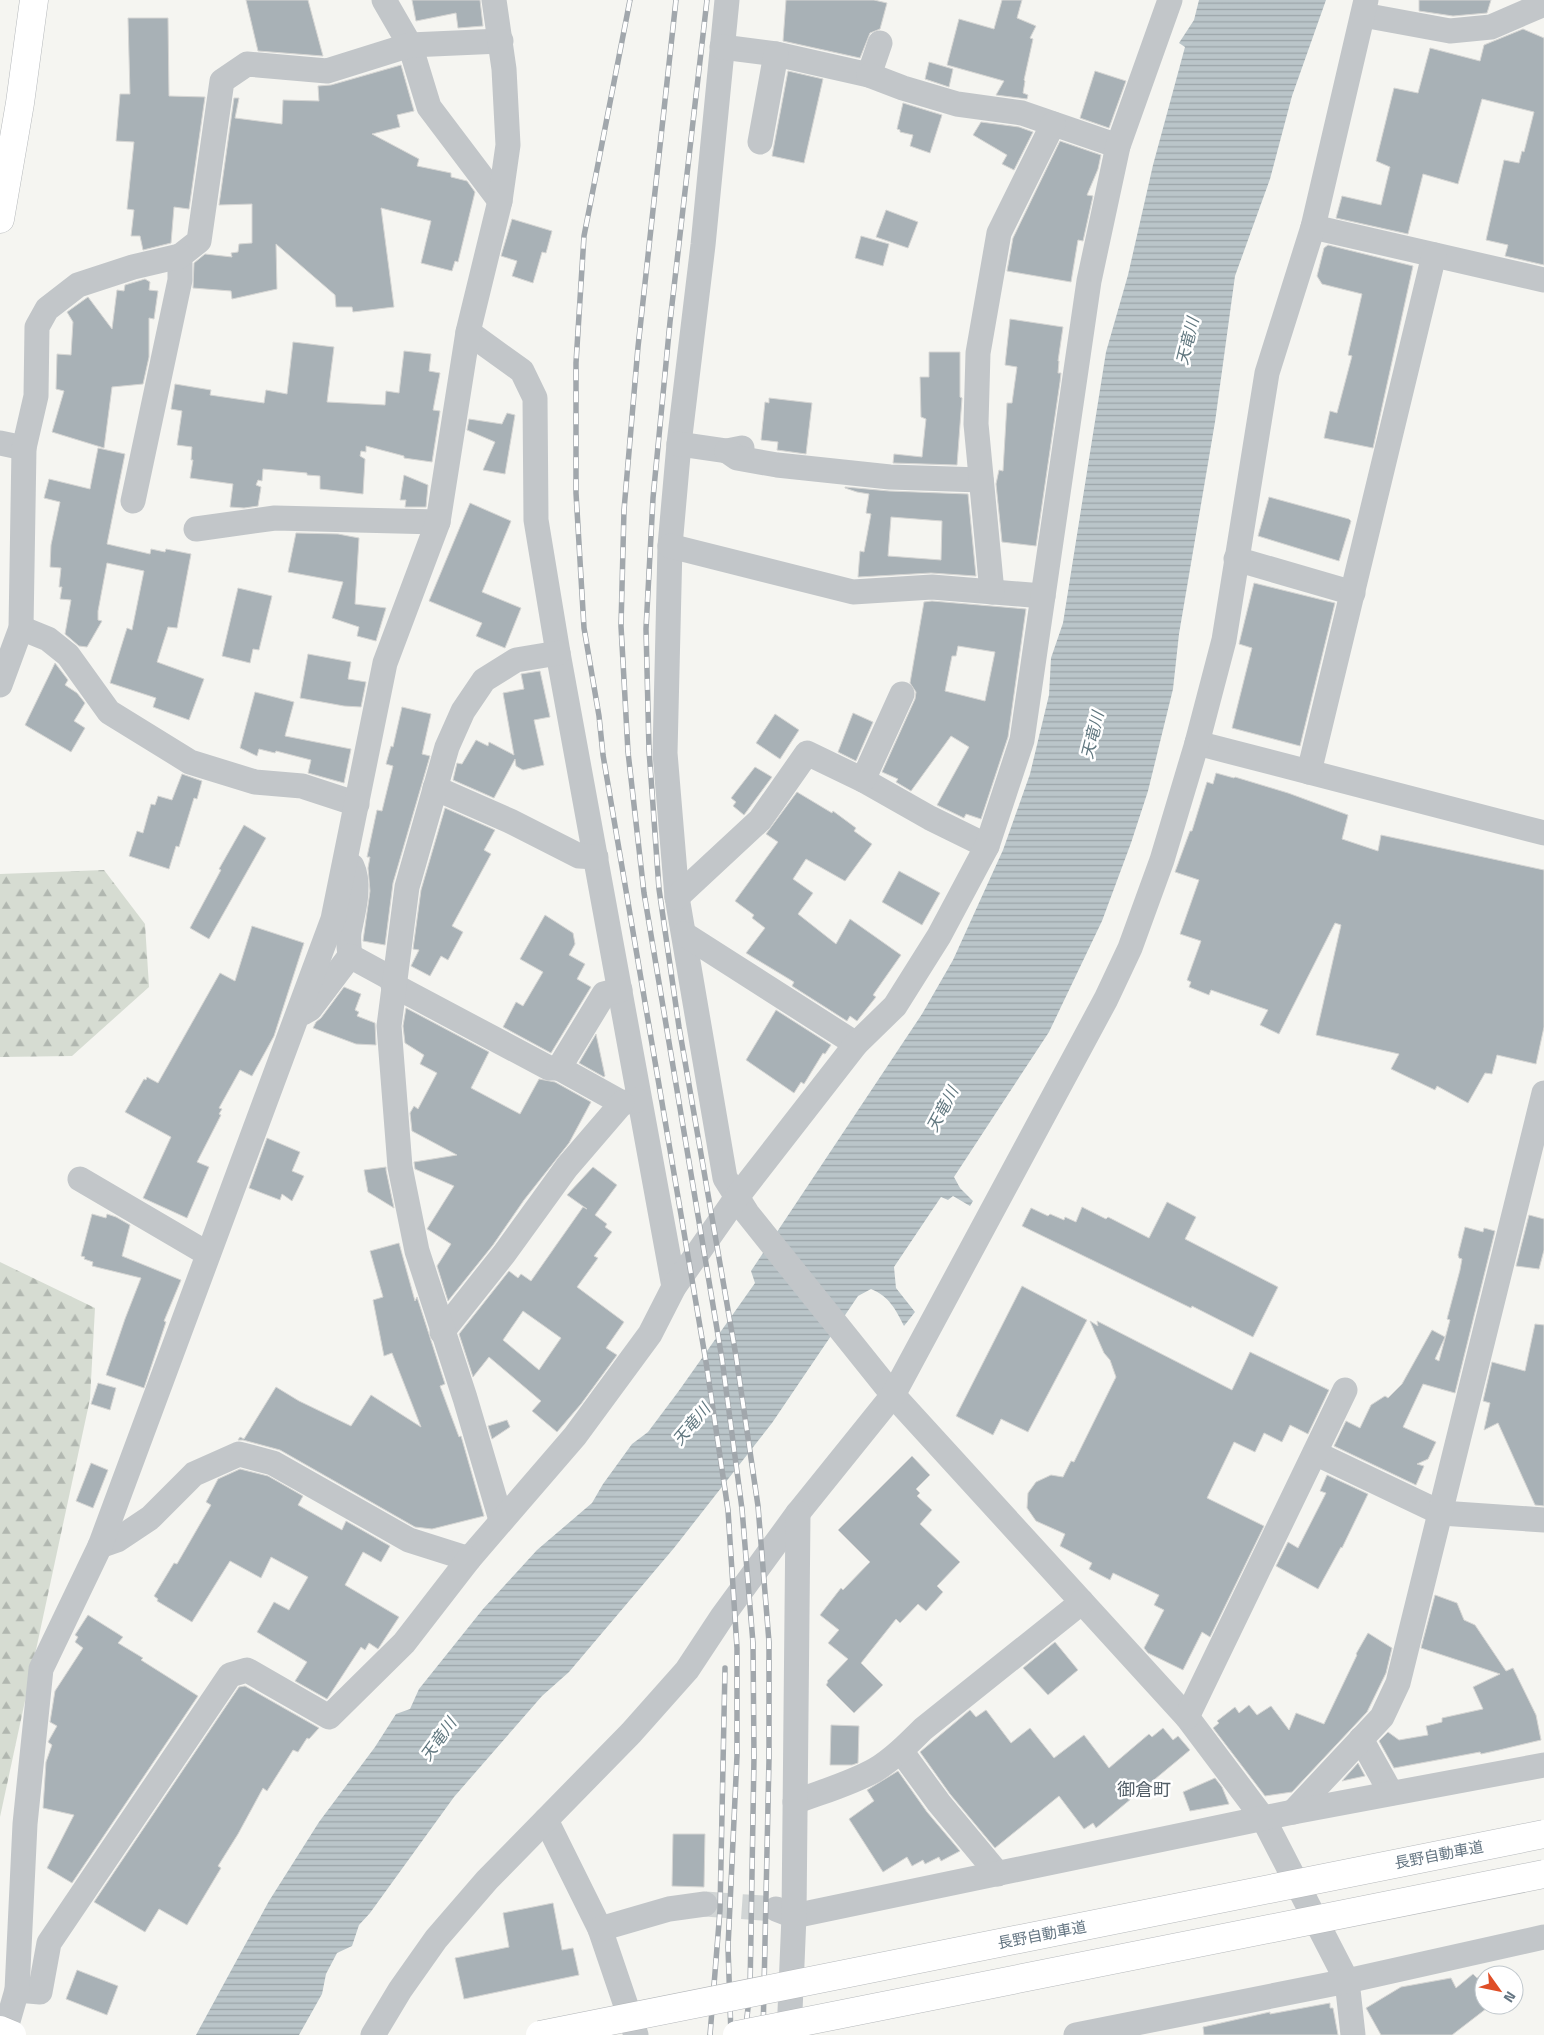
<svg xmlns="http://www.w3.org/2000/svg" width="1544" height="2035" viewBox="0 0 1544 2035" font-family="'Titillium Web','Noto Sans JP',sans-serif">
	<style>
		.forest { fill: url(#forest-firs) }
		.water { fill: url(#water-rules) }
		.building { fill: #a8b1b6; stroke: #d6d6d4; fill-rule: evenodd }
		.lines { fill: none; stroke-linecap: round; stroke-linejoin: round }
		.minor-tunnel { stroke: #d1d5d5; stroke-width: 25; stroke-dasharray: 25 12; stroke-linecap: butt }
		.highway-casing { stroke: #b5b8bb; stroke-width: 29 }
		.minor { stroke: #c2c6c9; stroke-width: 25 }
		.highway { stroke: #fff; stroke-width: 28 }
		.rail-casing { stroke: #a1a7ac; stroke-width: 5.5 }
		.rail { stroke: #fff; stroke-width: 4; stroke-dasharray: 11; stroke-linecap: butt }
		.highway-bridge-casing { stroke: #b5b8bb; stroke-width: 29; stroke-linecap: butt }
		.highway-bridge { stroke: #fff; stroke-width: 28 }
		.labels { text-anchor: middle; stroke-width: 5; stroke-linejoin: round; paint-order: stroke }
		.street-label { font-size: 15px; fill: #647582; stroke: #fff }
		.water-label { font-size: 16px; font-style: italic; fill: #60777f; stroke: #fff }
		.quarter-label { font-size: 18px; fill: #525e67; stroke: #fff }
	</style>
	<defs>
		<pattern id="forest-firs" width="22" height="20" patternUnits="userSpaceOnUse" patternTransform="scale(1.25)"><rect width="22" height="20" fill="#d6dcd2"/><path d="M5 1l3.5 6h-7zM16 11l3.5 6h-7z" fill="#b1b7b0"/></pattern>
		<pattern id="water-rules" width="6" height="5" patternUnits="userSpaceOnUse" patternTransform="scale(1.25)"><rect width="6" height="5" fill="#bac5c9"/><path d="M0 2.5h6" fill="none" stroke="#9ba5a9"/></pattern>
	</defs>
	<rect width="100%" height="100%" fill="#f5f5f1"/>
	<!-- forest -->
	<g class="forest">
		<polygon points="104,870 145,924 149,987 72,1056 0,1057 0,874"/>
		<polygon points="0,1262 95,1308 90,1399 0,1817"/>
	</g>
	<!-- water -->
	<path class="water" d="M1199 0H1326L1292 96 1270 179 1235 276 1215 422 1179 634 1173 689 1148 791 1131 843 1102 921 1049 1032 954 1177 960 1188 973 1201 970 1206 953 1196 948 1200 941 1197 894 1267 896 1288 915 1312 904 1326C896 1310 889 1296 871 1289L858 1296 772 1423 674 1548 569 1672 542 1696 454 1797 370 1913 359 1925 352 1946 337 1953 326 1974 322 1994 299 2035H196L269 1901 319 1822 375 1747 396 1714 410 1709 419 1689 483 1609 537 1550 592 1503 603 1484 632 1444 648 1432 678 1392 755 1283 751 1271 922 1014 953 960 1003 850 1030 774 1049 695 1051 658 1063 623 1106 352 1128 275 1153 165 1185 47 1179 43 1194 20Z"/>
	<!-- building -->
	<g class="building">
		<polygon points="246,0 308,0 323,56 258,51"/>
		<polygon points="412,0 480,0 483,26 458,28 456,13 416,21"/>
		<polygon points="786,0 874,0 887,3 880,29 870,33 860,58 783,41"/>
		<polygon points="1002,0 1022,0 1017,18 1036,26 1030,38 1033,39 1024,80 1025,81 1023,93 1028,95 1027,99 996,95 1004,81 947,65 959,19 994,29"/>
		<polygon points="1419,0 1491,0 1487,13 1453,16 1419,11"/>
		<polygon points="128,18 168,18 169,96 205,97 189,209 174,207 171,243 143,250 140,236 131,236 134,210 127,209 134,142 116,141 120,94 130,94"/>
		<polygon points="1523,29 1544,38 1544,265 1505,256 1508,245 1486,240 1504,160 1519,163 1522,151 1524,152 1534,112 1482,99 1458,184 1423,174 1408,234 1336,218 1342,196 1381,205 1390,167 1376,161 1394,88 1418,93 1430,48 1480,61 1484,45"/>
		<polygon points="929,62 953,69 949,87 925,79"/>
		<polygon points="401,65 414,111 397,115 400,127 372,134 419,159 417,166 451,173 451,177 467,181 475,192 458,262 455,261 452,271 421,263 431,221 381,208 394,307 353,312 352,307 336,307 335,295 276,244 277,289 232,299 231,291 193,288 194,263 205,254 232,257 231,253 238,252 239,244 252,243 252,204 219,205 234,98 239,98 235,118 282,124 283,100 319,101 318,86 331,85"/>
		<polygon points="788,71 823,79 804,163 772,156"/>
		<polygon points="1095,71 1126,81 1109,128 1080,118"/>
		<polygon points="903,103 942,115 930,153 910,146 913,135 900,132 900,130 897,129"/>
		<polygon points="981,122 1019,127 1033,132 1014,170 1002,164 1007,155 973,135"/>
		<polygon points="1060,141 1101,155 1098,169 1087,195 1093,196 1083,241 1078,240 1071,282 1007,271 1013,238"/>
		<polygon points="886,210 918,222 908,248 876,237"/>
		<polygon points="512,219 552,231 546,253 542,252 533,283 512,276 517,261 501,256"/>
		<polygon points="861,236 889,244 883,266 855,258"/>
		<polygon points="1328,245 1413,266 1373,448 1324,438 1330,411 1337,413 1352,356 1348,355 1362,294 1322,284 1317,276 1324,248"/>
		<polygon points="145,279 150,282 149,290 158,291 154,319 149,318 149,357 143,384 112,387 104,448 52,432 64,391 56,389 57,354 71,355 73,322 67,312 88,297 112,329 117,290 124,291 125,285"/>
		<polygon points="1010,319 1063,327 1058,361 1059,361 1058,373 1061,373 1060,382 1036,546 1002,542 996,484 999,470 1003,471 1007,403 1012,403 1017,367 1005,365"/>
		<polygon points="293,342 334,347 327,402 385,405 386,391 399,393 404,351 431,354 429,371 440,373 433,410 440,411 432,462 404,458 404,456 366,446 366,452 361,451 360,456 365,459 363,494 320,489 320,476 307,475 307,473 263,469 262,481 258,480 256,485 261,487 258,506 244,508 230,507 233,484 190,478 193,460 191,460 192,447 177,445 182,411 171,409 175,384 211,390 210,395 264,403 266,390 287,394"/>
		<polygon points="929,352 960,352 960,397 962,398 957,465 893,463 894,454 922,457 926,419 921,417 920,377 929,377"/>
		<polygon points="769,398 812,403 806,454 777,450 778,442 761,440 765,402 769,403"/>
		<polygon points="507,413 515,415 505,474 483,470 495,442 467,430 469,419 502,424"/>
		<polygon points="98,448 125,454 107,544 150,554 151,549 165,552 166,549 191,554 177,628 168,627 157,662 204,679 189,720 153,707 156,698 110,683 127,628 132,630 144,571 107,563 98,611 98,620 102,621 87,647 79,646 65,634 71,600 60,599 62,587 59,587 61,568 50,567 51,545 60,502 44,498 49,479 90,489"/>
		<polygon points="404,475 428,485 426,507 405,507 406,500 400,500"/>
		<path d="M845 487 889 491 968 494 976 576 931 573 858 577 860 551 864 552 871 514 866 513 869 494 857 492 845 488ZM891 517 942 521 941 560 888 556Z"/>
		<polygon points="1269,497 1349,519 1351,521 1339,561 1258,536"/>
		<polygon points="470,503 511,521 482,592 521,608 505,648 476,636 482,623 429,601"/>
		<polygon points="296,533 338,534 359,538 355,604 386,608 376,641 357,636 359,627 332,618 343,582 288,572"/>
		<polygon points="1254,583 1335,603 1300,746 1232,728 1252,648 1239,644"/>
		<polygon points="238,588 272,596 259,650 253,649 250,663 222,656"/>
		<path d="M932 601 1026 609 1008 737 981 819 966 814 964 818 937 805 969 747 951 736 911 791 896 782 898 779 882 772 915 699 916 692 910 683 924 602ZM958 646 995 652 985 701 945 691 952 656H956Z"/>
		<polygon points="308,654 351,662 348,679 366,682 361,707 344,706 300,698"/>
		<polygon points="55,663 68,680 65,685 77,693 85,703 74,721 85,728 71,752 25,725"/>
		<polygon points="540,671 550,717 534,720 544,765 523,770 516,766 515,759 494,798 453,780 457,763 462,764 476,740 488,746 489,742 514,755 503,693 524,689 521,674"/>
		<polygon points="255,692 294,702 285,736 351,749 344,783 308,773 311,760 276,751 275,753 259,749 257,756 240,748"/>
		<polygon points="402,707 431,714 422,754 430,756 393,883 385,945 363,941 370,891 368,868 370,857 367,857 377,810 382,811 393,766 386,764 391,746 393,747"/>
		<polygon points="853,713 873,722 856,761 838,752"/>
		<polygon points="775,714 799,730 780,759 756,743"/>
		<polygon points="755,767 772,777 744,815 733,806 736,802 731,798"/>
		<polygon points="1216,773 1234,778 1235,777 1288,793 1348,815 1342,839 1378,851 1381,835 1544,870 1544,1027 1536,1064 1497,1055 1492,1074 1485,1073 1468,1103 1437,1086 1435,1090 1391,1069 1399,1054 1316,1035 1341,925 1335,923 1279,1034 1260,1025 1268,1010 1211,990 1209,995 1189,987 1191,982 1187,980 1201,941 1180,934 1199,880 1175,872 1190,831 1192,831 1207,782 1213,784"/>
		<polygon points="182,774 202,781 197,799 194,798 179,847 176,846 169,869 129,856 137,831 143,833 151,804 155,805 158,796 172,800"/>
		<polygon points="797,792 832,813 833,811 856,828 854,831 872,844 845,881 806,859 793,879 813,893 798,914 836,944 850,919 901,955 873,995 876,997 857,1021 850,1016 847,1021 792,986 794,982 746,953 765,928 752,918 754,915 735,901 778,842 766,834"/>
		<polygon points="445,808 495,830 484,850 491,854 452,926 463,932 448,960 441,956 430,976 411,966 419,950 413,949 421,890"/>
		<polygon points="244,825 266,838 209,939 190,928 221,870 219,869"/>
		<polygon points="899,871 940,893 922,925 882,902"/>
		<polygon points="545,915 573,933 575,944 569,955 585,964 577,979 591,987 551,1053 503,1027 516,1002 523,1006 543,972 520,959"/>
		<polygon points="252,926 304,943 274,1036 252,1076 240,1070 219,1108 222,1109 219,1114 221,1115 197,1162 209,1167 187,1218 143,1198 171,1137 125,1112 144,1079 146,1080 147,1077 158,1083 220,973 235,981"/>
		<polygon points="344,987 361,994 355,1010 359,1012 357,1016 375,1023 376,1045 356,1044 313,1028 316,1022 321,1018"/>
		<polygon points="406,1008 489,1052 471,1088 520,1114 539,1079 555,1082 591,1102 569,1143 524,1200 493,1245 448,1301 437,1266 451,1244 427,1229 454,1186 415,1169 414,1162 457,1155 412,1131 410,1113 414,1106 418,1109 437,1073 420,1064 424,1055 405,1043 403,1026"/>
		<polygon points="776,1010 831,1045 825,1054 823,1053 804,1084 801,1082 794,1093 746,1060"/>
		<polygon points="596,1034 605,1076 604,1077 579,1063"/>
		<polygon points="267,1138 300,1152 292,1171 304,1176 292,1201 282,1194 280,1200 249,1188"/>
		<polygon points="386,1167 386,1170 394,1208 368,1192 364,1170"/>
		<path d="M593 1167 617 1185 595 1215 607 1224 605 1227 612 1232 594 1256 598 1258 577 1287 624 1322 606 1348 617 1355 581 1404 557 1432 532 1411 541 1401 489 1357 473 1377 459 1334 509 1271 518 1278 521 1274 531 1281 583 1207 587 1209 567 1195ZM523 1311 561 1338 539 1370 503 1340Z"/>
		<polygon points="1167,1202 1196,1217 1185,1239 1278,1287 1253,1337 1192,1306 1191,1308 1022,1226 1031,1208 1048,1216 1050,1214 1064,1220 1065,1217 1076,1222 1082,1207 1106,1219 1108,1217 1149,1238"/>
		<polygon points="92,1214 106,1218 107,1214 116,1217 130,1225 122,1256 181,1280 164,1321 166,1322 144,1388 106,1375 125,1319 141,1278 92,1266 93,1262 84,1259 85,1257 81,1256"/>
		<polygon points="1529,1215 1544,1219 1544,1250 1539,1269 1516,1266"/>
		<polygon points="1465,1227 1483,1232 1484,1228 1495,1231 1455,1393 1423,1384 1403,1427 1436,1442 1428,1459 1417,1464 1424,1466 1416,1485 1334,1446 1346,1421 1360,1428 1371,1405 1385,1396 1388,1398 1402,1384 1432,1330 1445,1337 1435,1359 1439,1361 1450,1320 1447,1319 1460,1270 1462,1259 1459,1258 1458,1255"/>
		<polygon points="399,1243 415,1301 417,1297 445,1384 440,1386 459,1437 461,1436 484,1516 432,1529 415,1527 280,1450 243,1440 238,1440 240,1437 244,1439 276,1387 299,1401 351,1426 371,1395 421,1427 392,1353 384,1356 373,1300 383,1297 370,1251"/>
		<polygon points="1022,1286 1087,1320 1028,1432 1001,1419 993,1435 956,1416"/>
		<polygon points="1090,1321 1098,1326 1097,1321 1232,1390 1250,1352 1329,1390 1308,1434 1290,1425 1282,1442 1264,1433 1255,1452 1234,1442 1207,1498 1264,1526 1210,1637 1202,1632 1183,1670 1148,1653 1144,1648 1164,1610 1154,1605 1159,1595 1113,1573 1110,1580 1089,1569 1092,1563 1060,1546 1065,1534 1036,1521 1027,1508 1028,1493 1036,1482 1051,1475 1063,1477 1071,1461 1074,1462 1116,1377 1110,1360 1104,1353"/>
		<polygon points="1535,1324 1544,1325 1544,1506 1535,1505 1498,1423 1484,1430 1490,1403 1483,1401 1492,1362 1525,1371"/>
		<polygon points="98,1383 116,1388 110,1410 91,1404"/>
		<polygon points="507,1420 510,1427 492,1439 488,1426"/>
		<polygon points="912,1456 930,1475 916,1489 920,1493 917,1496 932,1510 920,1524 960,1562 937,1586 943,1592 926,1611 918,1604 900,1623 896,1619 861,1663 883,1685 854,1713 826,1685 828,1682 827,1681 848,1659 828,1643 839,1630 820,1615 841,1588 843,1590 870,1562 838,1530"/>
		<polygon points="91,1463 108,1470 93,1508 76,1501"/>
		<polygon points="240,1469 268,1476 303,1496 298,1505 342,1530 346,1521 390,1546 381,1562 363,1552 345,1585 399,1617 378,1649 369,1643 365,1650 361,1647 327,1699 295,1681 307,1662 257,1632 274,1602 289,1610 308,1577 271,1557 261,1578 230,1561 192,1622 157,1601 158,1599 154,1596 174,1563 177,1564 211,1505 206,1502 218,1479"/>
		<polygon points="1327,1475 1368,1494 1342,1548 1341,1547 1318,1589 1276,1566 1288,1542 1298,1548 1326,1493 1320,1491"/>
		<polygon points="1435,1595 1457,1603 1464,1620 1475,1625 1506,1671 1513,1668 1536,1715 1541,1740 1499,1750 1481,1754 1480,1752 1394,1768 1379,1741 1388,1732 1399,1740 1428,1735 1426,1726 1442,1722 1442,1718 1483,1709 1473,1687 1500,1674 1421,1648"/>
		<polygon points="88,1615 123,1637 118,1643 143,1658 141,1660 198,1696 72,1883 47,1868 74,1815 43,1808 46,1762 52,1745 48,1742 57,1726 50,1722 55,1691 83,1648 75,1642 78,1637 75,1635"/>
		<polygon points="1368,1633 1392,1648 1386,1673 1367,1712 1292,1792 1265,1796 1213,1728 1219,1723 1217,1721 1235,1707 1239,1713 1249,1705 1257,1715 1271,1706 1289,1730 1296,1713 1324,1724 1357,1655 1356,1654"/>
		<polygon points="1055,1642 1078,1670 1048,1695 1023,1668"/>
		<polygon points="245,1686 319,1728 309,1739 307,1738 298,1752 293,1750 267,1791 263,1788 238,1834 218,1866 221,1868 187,1925 159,1909 145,1932 94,1902 239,1687"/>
		<polygon points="970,1710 976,1717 986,1710 1011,1743 1030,1728 1054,1758 1084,1735 1109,1768 1149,1734 1152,1737 1163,1728 1173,1740 1178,1736 1190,1750 1096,1828 1093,1823 1084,1829 1059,1796 995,1848 950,1794 920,1752"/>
		<polygon points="831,1725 859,1726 858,1763 852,1765 830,1765"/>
		<polygon points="1358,1763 1365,1776 1342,1781"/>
		<polygon points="898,1771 927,1812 960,1851 941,1861 939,1857 925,1864 923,1860 912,1866 907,1857 883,1872 849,1819 874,1801 867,1790"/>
		<polygon points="1215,1778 1222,1787 1229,1804 1190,1811 1183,1792"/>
		<polygon points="673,1834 705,1834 704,1887 672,1886"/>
		<polygon points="553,1903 562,1950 573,1948 579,1975 464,1999 455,1958 509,1947 503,1913"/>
		<polygon points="77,1970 118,1986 107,2015 66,1999"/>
		<polygon points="1486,1971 1489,1975 1484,1975 1484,2005 1491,2005 1452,2035 1381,2035 1366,2008 1401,1987 1451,1978 1456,1988 1473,1974 1477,1978"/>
		<polygon points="1330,2003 1330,2008 1333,2008 1338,2035 1204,2035 1203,2027 1270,2012 1270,2014"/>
	</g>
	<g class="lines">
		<!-- minor-tunnel -->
		<polyline class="minor-tunnel" points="705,1904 776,1909"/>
		<!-- highway casing -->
		<g class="highway-casing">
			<polyline id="highway" points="0,219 20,103 34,0"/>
		</g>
		<!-- minor -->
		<g class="minor">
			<polyline points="384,0 410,45 429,107 500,201"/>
			<polyline points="727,0 703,245 679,444 670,546 665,753 677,897 725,1178 747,1213 893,1395 1187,1717 1263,1818 1347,1981 1353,2035"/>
			<polyline points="1363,15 1450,31 1491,27 1544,4"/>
			<polyline points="722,47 776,54 869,75 880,43"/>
			<polyline points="869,75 903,88 957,104 1022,113 1118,146"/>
			<polyline points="760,142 776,54"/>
			<polyline points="1313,227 1544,280"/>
			<polyline points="468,332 522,371 535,398 536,520 558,653 674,1287"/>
			<polyline points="0,443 24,448"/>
			<polyline points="679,444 727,451 742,448"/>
			<polyline points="727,451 737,458 777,465 890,477 981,480"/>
			<polyline points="133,501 180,280 180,256 199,241 222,81 247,64 327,71 410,45 501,41"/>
			<polyline points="196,529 275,518 438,522"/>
			<polyline points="670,546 853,592 932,587 1043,596"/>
			<polyline points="1236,559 1353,593"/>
			<polyline points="992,592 976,424 978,353 999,233 1053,124"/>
			<polyline points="21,628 48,639 68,655 109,712 190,762 255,782 302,786 357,804"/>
			<polyline points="0,685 21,628 24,448 36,396 37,327 47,309 78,285 133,267 180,256"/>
			<polyline points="1197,743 1544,833"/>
			<polyline points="1309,772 1434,255"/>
			<polyline points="863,780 930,818 987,846"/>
			<polyline points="435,788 510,821 579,856 596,857"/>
			<polyline points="677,897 760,820 807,753 863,780 902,694"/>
			<polyline points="684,934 856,1044"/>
			<path d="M350 956C349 948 348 940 349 932 353 912 361 885 352 866"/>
			<polyline points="393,985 549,1068 559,1068"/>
			<polyline points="620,990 604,994 559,1068 622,1103 637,1100"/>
			<polyline points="303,1013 310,1009 350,956 394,980"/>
			<polyline points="80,1179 208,1254"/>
			<polyline points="442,1332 504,1254 567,1167 622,1103"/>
			<polyline points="1315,1453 1441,1513 1544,1520"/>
			<polyline points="501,1520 465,1398 417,1251 400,1167 389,1026 407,887 447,747 463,711 484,680 516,660 558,653"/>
			<polyline points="100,1546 117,1540 150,1518 194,1474 239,1454 273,1463 409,1540 469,1559 575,1436 650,1334 674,1287 737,1197 856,1044 895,1006 939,936 987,846 1022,740 1089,281 1118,146 1170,0"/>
			<polyline points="1187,1717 1345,1390"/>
			<polyline points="1361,1739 1391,1793"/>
			<polyline points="901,1751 939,1803 998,1874"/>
			<path d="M795 1802C821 1792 850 1784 875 1770 893 1759 908 1744 923 1729L1082 1602"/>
			<polyline points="1293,1812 1382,1717 1398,1683 1544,1093"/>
			<polyline points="546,1820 600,1929 636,2035"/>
			<polyline points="776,1909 794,1916 1293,1812 1544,1765"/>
			<polyline points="600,1929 669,1909 705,1904"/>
			<polyline points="17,1990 40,1992 49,1943 230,1675 247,1670 329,1717 404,1643 469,1559"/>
			<polyline points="4,2035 17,1990 25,1824 41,1669 100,1546 333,919 385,663 438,522 468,332 500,201 508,145 504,69 494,0"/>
			<polyline points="373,2035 400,1990 436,1939 487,1880 631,1733 687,1670 722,1617 798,1513 893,1395 1106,999 1130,948 1162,860 1197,743 1224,640 1267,373 1313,227 1366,0"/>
			<polyline points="789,2035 794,1916 798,1513"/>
			<polyline points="1076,2035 1347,1981 1544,1937"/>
		</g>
		<!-- highway -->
		<use href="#highway" class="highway"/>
		<!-- rail casing -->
		<g class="rail-casing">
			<g id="rail">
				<polyline points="630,0 584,236 576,363 576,493 584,628 599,716 603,755 706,1362 728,1510 737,1648 737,1756 728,1947 731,2035"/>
				<polyline points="676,0 638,347 624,510 621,626 628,752 644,893 722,1359 742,1509 753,1643 754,1757 750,1990 745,2035"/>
				<polyline points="707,0 670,322 653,498 646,629 649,750 659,889 679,1027 736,1356 758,1506 769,1642 769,1759 763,2035"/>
				<polyline points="710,2035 720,1910 725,1668"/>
			</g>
		</g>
		<!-- rail -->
		<use href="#rail" class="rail"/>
		<!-- highway-bridge casing -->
		<g class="highway-bridge-casing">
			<g id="highway-bridge">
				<polyline points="0,2030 12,2035"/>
				<polyline points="540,2035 1544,1834"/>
				<polyline points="737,2035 1544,1874"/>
			</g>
		</g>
		<!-- highway-bridge -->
		<use href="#highway-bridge" class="highway-bridge"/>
	</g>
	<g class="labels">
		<!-- street labels -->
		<g class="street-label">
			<text transform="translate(1439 1855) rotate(-11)" y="5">長野自動車道</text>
			<text transform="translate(1042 1935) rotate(-11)" y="5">長野自動車道</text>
		</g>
		<!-- water labels -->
		<g class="water-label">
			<text transform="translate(1187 341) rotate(-76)" y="6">天竜川</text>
			<text transform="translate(1092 735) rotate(-76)" y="6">天竜川</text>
			<text transform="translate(942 1109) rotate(-62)" y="6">天竜川</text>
			<text transform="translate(691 1424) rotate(-50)" y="6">天竜川</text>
			<text transform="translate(438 1739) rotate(-54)" y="6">天竜川</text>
		</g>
		<!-- quarter labels -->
		<g class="quarter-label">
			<text x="1144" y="1796">御倉町</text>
		</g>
	</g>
	<!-- north arrow -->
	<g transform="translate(1499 1990) rotate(123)"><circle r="24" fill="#ffffff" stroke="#c1c8cd"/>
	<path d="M0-4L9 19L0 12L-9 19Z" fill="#df4e27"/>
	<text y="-8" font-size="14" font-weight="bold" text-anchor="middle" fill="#647582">N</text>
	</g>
</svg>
